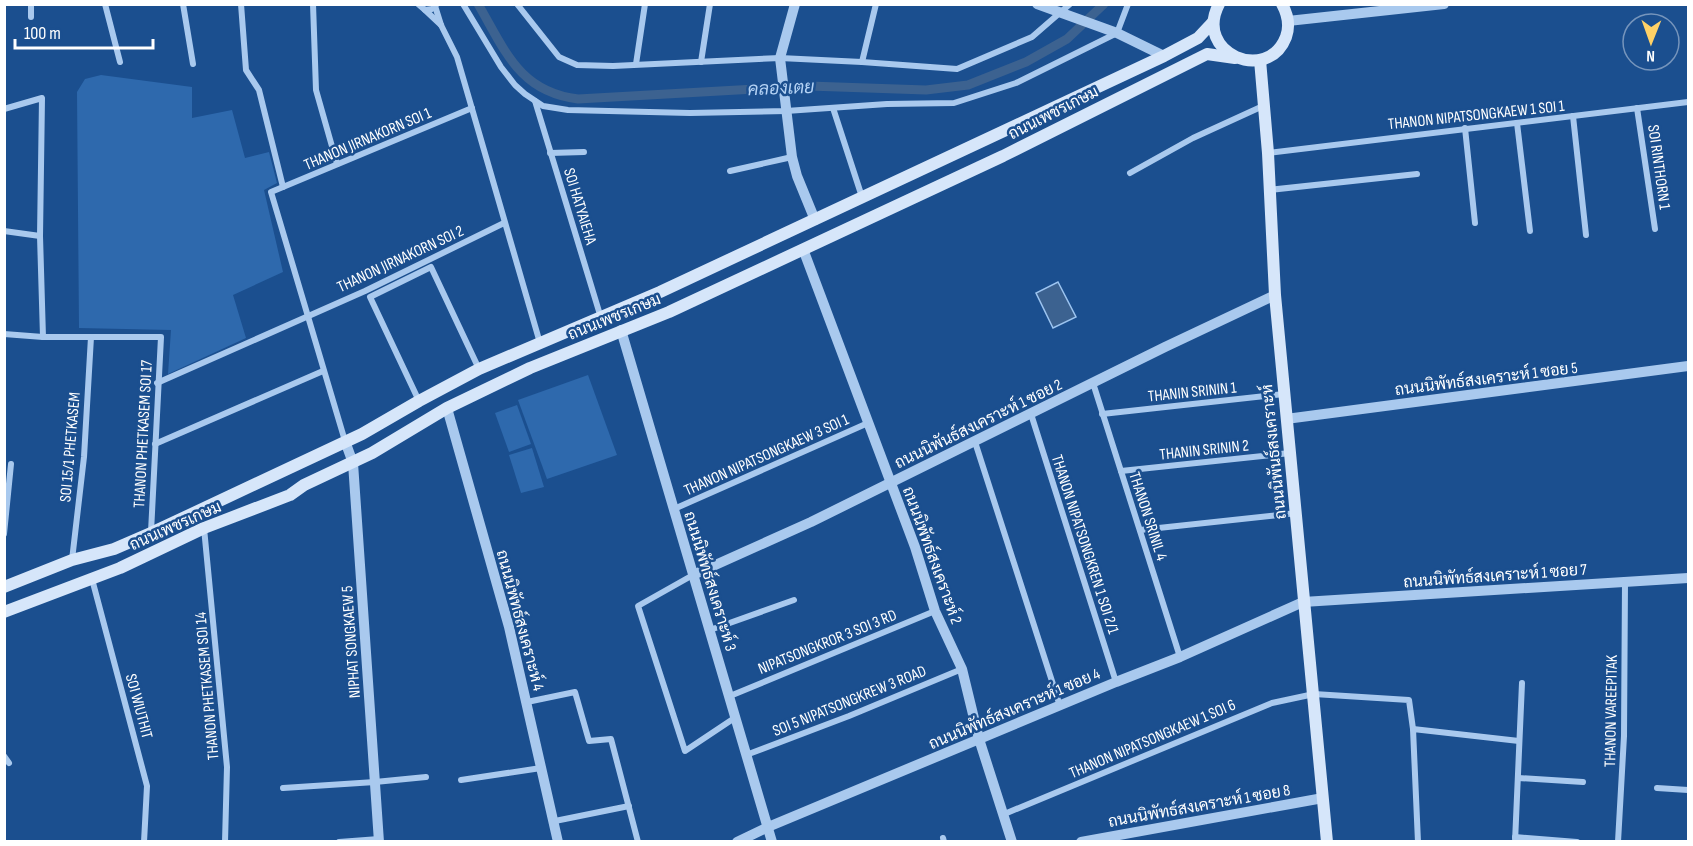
<svg xmlns="http://www.w3.org/2000/svg" width="1693" height="846" viewBox="0 0 1693 846" font-family="'Sofia Sans Condensed',Sarabun,sans-serif">
	<style>
		.green { fill: #2e69ad }
		.water { fill: #3c6290; stroke: #9cc4f0; stroke-width: 1.5 }
		.lines { fill: none; stroke-linecap: round; stroke-linejoin: round }
		.canal { stroke: #3c6290; stroke-width: 9 }
		.minor { stroke: #a9c9ee; stroke-width: 6 }
		.tertiary { stroke: #a9c9ee; stroke-width: 10 }
		.secondary { stroke: #d6e6fa; stroke-width: 12 }
		.labels { text-anchor: middle; stroke-width: 5; stroke-linejoin: round; paint-order: stroke }
		.street-label { font-size: 16px; fill: #fff; stroke: #1b4f8f }
		.water-label { font-size: 18px; font-style: italic; fill: #b5d3f5; stroke: #1b4f8f }
	</style>
	<rect width="100%" height="100%" fill="#1b4f8f"/>
	<!-- green -->
	<g class="green">
		<polygon points="101,75 192,87 192,118 232,110 245,158 269,152 277,183 264,190 283,272 233,295 246,338 168,374 171,330 79,328 77,92 85,79"/>
		<polygon points="588,375 617,455 547,479 518,400"/>
		<polygon points="517,405 531,444 509,452 495,413"/>
		<polygon points="532,448 544,487 521,493 509,455"/>
	</g>
	<!-- water -->
	<polygon class="water" points="1058,282 1076,317 1053,328 1036,293"/>
	<g class="lines">
		<!-- canal -->
		<path class="canal" d="M478 4C505 50 519 92 578 99L809 86 926 90 968 85 1026 62 1067 39 1104 4"/>
		<!-- minor -->
		<g class="minor">
			<polyline points="105,4 120,62"/>
			<polyline points="183,4 193,64"/>
			<polyline points="241,4 246,70 259,90 283,187"/>
			<polyline points="313,4 316,90 337,164"/>
			<polyline points="418,4 425,10 432,9 436,5"/>
			<polyline points="463,4 501,67 515,85 525,94 543,106 568,110 690,113 786,111 887,104 954,103 1016,83 1117,33 1128,4"/>
			<polyline points="517,4 559,57 577,65 613,66 780,58 862,62 957,69 1032,37 1070,4"/>
			<polyline points="435,6 441,25 457,57 540,343"/>
			<polyline points="425,10 441,25"/>
			<polyline points="31,17 31,4"/>
			<polyline points="701,62 710,4"/>
			<polyline points="862,62 876,4"/>
			<polyline points="636,64 645,4"/>
			<polyline points="535,101 601,318"/>
			<polyline points="833,108 862,197"/>
			<polyline points="1637,108 1655,229"/>
			<polyline points="4,109 42,98 40,236 43,337"/>
			<polyline points="1573,116 1586,235"/>
			<polyline points="1517,123 1530,231"/>
			<polyline points="1465,128 1475,223"/>
			<polyline points="550,153 584,152"/>
			<polyline points="1268,153 1688,102"/>
			<polyline points="730,171 792,157"/>
			<polyline points="1130,173 1193,138 1263,106"/>
			<polyline points="1269,190 1417,174"/>
			<polyline points="4,231 40,236"/>
			<polyline points="4,334 43,337 161,337 151,532"/>
			<polyline points="157,383 365,291 504,223"/>
			<polyline points="1093,383 1180,657"/>
			<polyline points="419,401 370,297 431,267 479,369"/>
			<polyline points="1031,414 1116,682"/>
			<polyline points="1102,414 1284,394"/>
			<polyline points="345,441 271,192 472,108"/>
			<polyline points="975,442 1060,706"/>
			<polyline points="155,444 323,371"/>
			<polyline points="1121,471 1290,453"/>
			<polyline points="674,509 868,423"/>
			<polyline points="204,528 227,767 225,842"/>
			<polyline points="1140,530 1297,513"/>
			<polyline points="4,534 11,464"/>
			<polyline points="72,560 84,457 91,337"/>
			<polyline points="693,575 638,606 685,751 736,717"/>
			<polyline points="92,579 147,786 144,842"/>
			<polyline points="710,630 794,600"/>
			<polyline points="730,696 935,611"/>
			<polyline points="527,702 575,692 589,741 611,739 638,842"/>
			<polyline points="746,755 849,716 962,669"/>
			<polyline points="4,756 9,763"/>
			<polyline points="1518,778 1583,782"/>
			<polyline points="461,780 541,768"/>
			<polyline points="283,788 375,782 426,777"/>
			<polyline points="1657,788 1688,790"/>
			<polyline points="1002,815 1272,703 1314,694 1409,700 1413,729"/>
			<polyline points="555,821 629,806"/>
			<polyline points="1515,837 1577,842"/>
			<polyline points="943,838 944,842"/>
			<polyline points="339,842 379,839"/>
			<polyline points="1418,842 1413,729 1519,741"/>
			<polyline points="1515,842 1522,683"/>
			<polyline points="1618,842 1624,736 1625,582"/>
		</g>
		<!-- tertiary -->
		<g class="tertiary">
			<polyline points="795,4 780,58 792,157 797,176 815,220"/>
			<polyline points="1037,4 1117,33 1164,56"/>
			<polyline points="1288,21 1444,4"/>
			<polyline points="803,249 915,547 935,611 962,669 979,739 1012,842"/>
			<polyline points="621,330 772,842"/>
			<polyline points="447,408 509,627 558,842"/>
			<polyline points="1286,419 1688,366"/>
			<polyline points="345,441 353,463 379,842"/>
			<polyline points="693,575 811,522 1165,347 1275,295"/>
			<polyline points="737,842 768,827 1116,682 1180,657 1303,602 1688,578"/>
			<polyline points="1081,842 1323,798"/>
		</g>
		<!-- secondary -->
		<g class="secondary">
			<path d="M1219 4C1193 54 1268 84 1286 37 1290 26 1288 15 1282 4"/>
			<polyline points="1260,60 1268,153 1275,295 1327,842"/>
			<polyline points="4,587 72,560 114,549 151,533 362,434 419,401 479,369 660,292 1164,56 1198,38 1213,22"/>
			<polyline points="4,612 120,568 204,528 290,495 304,485 372,453 447,408 530,368 669,312 1003,156 1207,54 1235,58"/>
		</g>
	</g>
	<g class="labels">
		<!-- street labels -->
		<g class="street-label">
			<text transform="translate(1053 112) rotate(-27)" y="6">ถนนเพชรเกษม</text>
			<text transform="translate(1476 114) rotate(-6)" y="6">THANON NIPATSONGKAEW 1 SOI 1</text>
			<text transform="translate(367 138) rotate(-23)" y="6">THANON JIRNAKORN SOI 1</text>
			<text transform="translate(1660 167) rotate(82)" y="6">SOI RINTHORN 1</text>
			<text transform="translate(581 206) rotate(73)" y="6">SOI HATYAIEHA</text>
			<text transform="translate(400 258) rotate(-25)" y="6">THANON JIRNAKORN SOI 2</text>
			<text transform="translate(614 316) rotate(-22)" y="6">ถนนเพชรเกษม</text>
			<text transform="translate(1486 378) rotate(-7)" y="6">ถนนนิพัทธ์สงเคราะห์ 1 ซอย 5</text>
			<text transform="translate(1192 391) rotate(-6)" y="6">THANIN SRININ 1</text>
			<text transform="translate(978 423) rotate(-26)" y="6">ถนนนิพันธ์สงเคราะห์ 1 ซอย 2</text>
			<text transform="translate(142 434) rotate(-87)" y="6">THANON PHETKASEM SOI 17</text>
			<text transform="translate(69 447) rotate(-85)" y="6">SOI 15/1 PHETKASEM</text>
			<text transform="translate(1204 449) rotate(-6)" y="6">THANIN SRININ 2</text>
			<text transform="translate(1273 452) rotate(-96)" y="6">ถนนนิพันธ์สงเคราะห์</text>
			<text transform="translate(766 454) rotate(-24)" y="6">THANON NIPATSONGKAEW 3 SOI 1</text>
			<text transform="translate(1149 516) rotate(72)" y="6">THANON SRINIL 4</text>
			<text transform="translate(175 525) rotate(-24)" y="6">ถนนเพชรเกษม</text>
			<text transform="translate(1086 544) rotate(72)" y="6">THANON NIPATSONGKREN 1 SOI 2/1</text>
			<text transform="translate(933 555) rotate(70)" y="6">ถนนนิพัทธ์สงเคราะห์ 2</text>
			<text transform="translate(1495 575) rotate(-4)" y="6">ถนนนิพัทธ์สงเคราะห์ 1 ซอย 7</text>
			<text transform="translate(711 581) rotate(73)" y="6">ถนนนิพัทธ์สงเคราะห์ 3</text>
			<text transform="translate(521 620) rotate(75)" y="6">ถนนนิพัทธ์สงเคราะห์ 4</text>
			<text transform="translate(827 641) rotate(-22)" y="6">NIPATSONGKROR 3 SOI 3 RD</text>
			<text transform="translate(350 642) rotate(-94)" y="6">NIPHAT SONGKAEW 5</text>
			<text transform="translate(206 686) rotate(-95)" y="6">THANON PHETKASEM SOI 14</text>
			<text transform="translate(849 700) rotate(-22)" y="6">SOI 5 NIPATSONGKREW 3 ROAD</text>
			<text transform="translate(140 706) rotate(75)" y="6">SOI WIUTHIT</text>
			<text transform="translate(1014 708) rotate(-23)" y="6">ถนนนิพัทธ์สงเคราะห์ 1 ซอย 4</text>
			<text transform="translate(1610 711) rotate(-89)" y="6">THANON VAREEPITAK</text>
			<text transform="translate(1152 738) rotate(-23)" y="6">THANON NIPATSONGKAEW 1 SOI 6</text>
			<text transform="translate(1199 805) rotate(-10)" y="6">ถนนนิพัทธ์สงเคราะห์ 1 ซอย 8</text>
		</g>
		<!-- water labels -->
		<g class="water-label">
			<text transform="translate(781 88) rotate(-2)" y="6">คลองเตย</text>
		</g>
	</g>
	<!-- border -->
	<rect width="1693" height="846" fill="none" stroke="#ffffff" stroke-width="12"/>
	<!-- north arrow -->
	<g transform="translate(1651 42) rotate(181)"><circle r="28" fill="#1b4f8f" stroke="#7695bc" stroke-width="1.5"/>
	<path d="M0-4.5L10 22L0 15L-10 22Z" fill="#ffd166"/>
	<text y="-9" font-size="16" font-weight="bold" text-anchor="middle" fill="#ffffff">N</text>
	</g>
	<!-- scale -->
	<path d="M15 39v9h138v-9" fill="none" stroke="#ffffff" stroke-width="3"/>
	<text x="24" y="39" font-size="18" fill="#ffffff" stroke="#1b4f8f" stroke-width="4.5" paint-order="stroke">100 m</text>
</svg>
